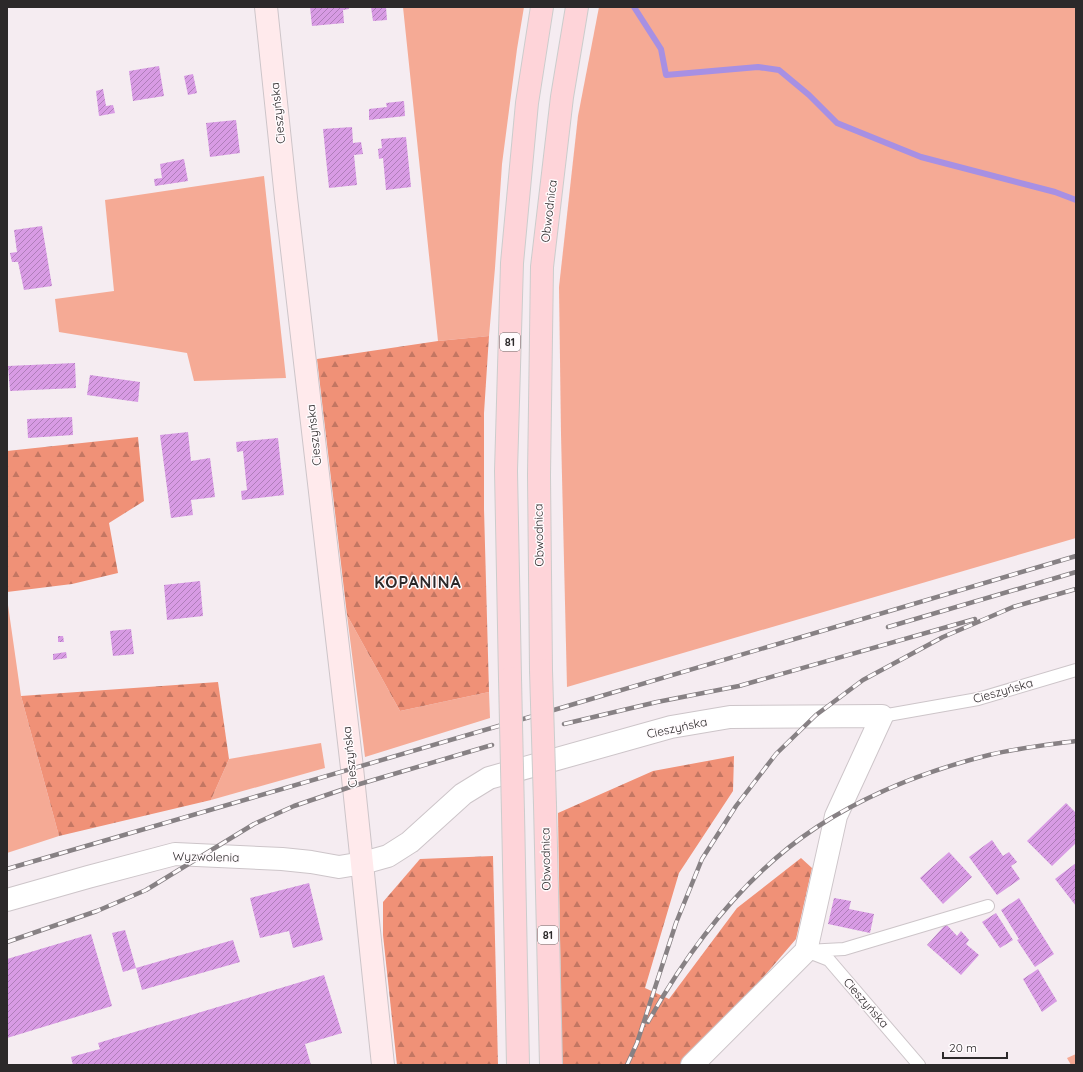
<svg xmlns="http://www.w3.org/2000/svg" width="1083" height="1072" viewBox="0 0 1083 1072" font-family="Quicksand,sans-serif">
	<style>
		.grass { fill: #f5aa95 }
		.forest { fill: url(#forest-firs) }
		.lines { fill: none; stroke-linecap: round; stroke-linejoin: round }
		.stream { stroke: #a790e3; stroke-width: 6 }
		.building { fill: url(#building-hatch) }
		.lane-casing { stroke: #cdc5c9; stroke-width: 14 }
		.street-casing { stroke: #cdc5c9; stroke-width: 24 }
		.secondary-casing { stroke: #cdc5c9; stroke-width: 24 }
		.primary-casing { stroke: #ccc; stroke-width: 24 }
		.lane { stroke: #fff; stroke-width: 12 }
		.street { stroke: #fff; stroke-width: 22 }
		.secondary { stroke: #ffeaec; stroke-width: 22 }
		.primary { stroke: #fed4d9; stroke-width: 22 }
		.rail-casing { stroke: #878184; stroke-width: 4.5 }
		.rail { stroke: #fffbfd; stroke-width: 3; stroke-dasharray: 9; stroke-linecap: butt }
		.primary-bridge-casing { stroke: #ccc; stroke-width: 24; stroke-linecap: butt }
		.primary-bridge { stroke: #fed4d9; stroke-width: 22 }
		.labels { text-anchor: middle; stroke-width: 3; stroke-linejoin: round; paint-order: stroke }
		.shield { fill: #fffbfd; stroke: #6b6869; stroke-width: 1 }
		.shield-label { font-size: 11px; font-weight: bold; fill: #2c292a }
		.street-label { font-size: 12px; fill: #2c292a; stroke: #fffbfd }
		.district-label { font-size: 16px; font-weight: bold; letter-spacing: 1px; fill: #2c292a; stroke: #fffbfd }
	</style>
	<defs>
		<pattern id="forest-firs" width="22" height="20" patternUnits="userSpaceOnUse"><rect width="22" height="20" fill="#f09177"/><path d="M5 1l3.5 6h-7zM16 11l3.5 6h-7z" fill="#c37662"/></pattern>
		<pattern id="building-hatch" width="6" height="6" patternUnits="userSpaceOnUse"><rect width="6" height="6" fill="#d89be4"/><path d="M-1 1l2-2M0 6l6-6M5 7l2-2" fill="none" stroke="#af7eb9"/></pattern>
	</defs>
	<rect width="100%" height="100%" fill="#f5ecf1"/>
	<!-- grass -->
	<g class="grass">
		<polygon points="403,7 524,7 517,49 502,164 495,268 489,336 438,341"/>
		<polygon points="599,7 1076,7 1076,538 567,687 561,434 559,287 578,116"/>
		<polygon points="264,176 286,378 194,381 187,353 59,332 55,299 114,291 105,200"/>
		<polygon points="7,598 21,696 59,836 7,853"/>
		<polygon points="347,615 400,711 489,692 490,718 365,757"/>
		<polygon points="321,743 325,768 211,800 229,759"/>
		<polygon points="1076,1054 1076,1065 1071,1065 1067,1058"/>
	</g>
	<!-- forest -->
	<g class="forest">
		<polygon points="489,336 484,413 484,509 489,692 400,711 347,615 317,359 438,341"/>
		<polygon points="138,437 144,501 109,523 118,573 72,584 7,592 7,451"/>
		<polygon points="218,682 229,759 211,800 59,836 21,696"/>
		<polygon points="734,756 733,791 679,873 645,988 669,999 737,908 801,858 812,868 796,939 688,1065 562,1065 558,813 653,771"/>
		<polygon points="493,856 498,1065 397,1065 383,935 383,902 420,859"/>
	</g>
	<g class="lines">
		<!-- stream -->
		<polyline class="stream" points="634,7 661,49 666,75 758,67 779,70 809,95 837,123 921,157 1055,192 1076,200"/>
	</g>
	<!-- building -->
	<g class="building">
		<polygon points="310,7 349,7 349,9 343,10 344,23 312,26"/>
		<polygon points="371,7 386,7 387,20 373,21"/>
		<polygon points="159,66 164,96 133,101 129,71"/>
		<polygon points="193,74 197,93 188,95 184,76"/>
		<polygon points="103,89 106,106 113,105 115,113 99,116 96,91"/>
		<polygon points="404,101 405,116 369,120 369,109 387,107 386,103"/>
		<polygon points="236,120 240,153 210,157 206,123"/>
		<polygon points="352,127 353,143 361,142 363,154 354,155 357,185 329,188 323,129"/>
		<polygon points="406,137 411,187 386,190 383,158 379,159 378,149 382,148 381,139"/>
		<polygon points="184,159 188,181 155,186 154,179 162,178 160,164"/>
		<polygon points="42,226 52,286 24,290 18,262 12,262 10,253 17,252 14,230"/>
		<polygon points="75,363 76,388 10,391 8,366"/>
		<polygon points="90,375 140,382 138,402 87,395"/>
		<polygon points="72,417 73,435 28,438 27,419"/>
		<polygon points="188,432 191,461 210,458 215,497 191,500 193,515 171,518 160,435"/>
		<polygon points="278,438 284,495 242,500 241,491 247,490 243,451 237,452 236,442"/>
		<polygon points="200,581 203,616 167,620 164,585"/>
		<polygon points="131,629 134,654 113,656 110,631"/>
		<polygon points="58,636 63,636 64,642 58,642"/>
		<polygon points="66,652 67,658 53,660 53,654"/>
		<polygon points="1066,803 1076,813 1076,843 1052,866 1027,841"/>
		<polygon points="992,840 1003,856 1009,852 1017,862 1011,866 1020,879 997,895 969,857"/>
		<polygon points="949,852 972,877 943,904 920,878"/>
		<polygon points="1076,863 1076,906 1055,879"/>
		<polygon points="309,883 323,940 293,948 289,931 260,938 250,898"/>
		<polygon points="834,898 851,901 849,909 874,914 870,933 828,924"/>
		<polygon points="1019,898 1054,954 1035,967 1017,940 1019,939 1001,910"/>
		<polygon points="996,913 1013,940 1000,948 982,922"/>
		<polygon points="946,924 957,936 961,931 969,940 966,944 979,955 961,975 927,945"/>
		<polygon points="125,930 136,968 123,972 112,933"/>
		<polygon points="91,934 112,1006 7,1038 7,959"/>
		<polygon points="233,940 240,962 142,990 136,968"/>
		<polygon points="1038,969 1057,1001 1042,1012 1023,979"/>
		<polygon points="324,975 342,1033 305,1044 311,1065 73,1065 71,1057 100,1049 98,1043"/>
	</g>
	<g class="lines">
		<!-- lane casing -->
		<g class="lane-casing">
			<g id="lane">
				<polyline points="882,716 978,699 1076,670"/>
				<polyline points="919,1065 829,960 806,951 844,949 988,906"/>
			</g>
		</g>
		<!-- street casing -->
		<g class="street-casing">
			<polyline id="street" points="7,900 88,877 175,854 282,859 311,862 339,867 363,863 388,856 410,842 463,794 489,778 671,727 730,717 882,716 836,816 806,951 692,1065"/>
		</g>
		<!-- secondary casing -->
		<g class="secondary-casing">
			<polyline id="secondary" points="266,7 286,198 352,768 383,1065"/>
		</g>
		<!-- primary casing -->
		<g class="primary-casing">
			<g id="primary">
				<polyline points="541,670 539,475 542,267 562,97 577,7"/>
				<polyline points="510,678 506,471 512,263 527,103 542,7"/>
				<polyline points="545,805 551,1065"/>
				<polyline points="513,813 518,1065"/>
			</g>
		</g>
		<!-- lane -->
		<use href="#lane" class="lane"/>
		<!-- street -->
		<use href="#street" class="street"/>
		<!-- secondary -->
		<use href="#secondary" class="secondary"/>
		<!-- primary -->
		<use href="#primary" class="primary"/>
		<!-- rail casing -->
		<g class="rail-casing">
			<g id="rail">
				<polyline points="888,627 1076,572"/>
				<polyline points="564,724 657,702 739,686 975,619"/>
				<polyline points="7,869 564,707 1076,556"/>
				<polyline points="7,942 97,911 146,890 254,824 294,806 353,786 492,745"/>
				<path d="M648 1022C690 947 744 875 817 827 869 793 929 770 989 755 1018 748 1047 745 1076 741"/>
				<polyline points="627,1065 637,1043 676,923 702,859 736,806 776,754 816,715 863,680 943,637 1013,607 1076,589"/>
			</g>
		</g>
		<!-- rail -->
		<use href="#rail" class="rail"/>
		<!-- primary-bridge casing -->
		<g class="primary-bridge-casing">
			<g id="primary-bridge">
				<polyline points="541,670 545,805"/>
				<polyline points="510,678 513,813"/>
			</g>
		</g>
		<!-- primary-bridge -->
		<use href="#primary-bridge" class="primary-bridge"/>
	</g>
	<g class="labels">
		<!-- shield labels -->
		<g class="shield">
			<rect x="500" y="333" width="20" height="18" rx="3"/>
			<rect x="538" y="926" width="20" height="18" rx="3"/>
		</g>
		<g class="shield-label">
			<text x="510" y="346">81</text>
			<text x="548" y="939">81</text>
		</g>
		<!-- street labels -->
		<g class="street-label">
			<text transform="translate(278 113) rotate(-96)" y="4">Cieszyńska</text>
			<text transform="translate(549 211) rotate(-83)" y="4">Obwodnica</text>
			<text transform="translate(314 435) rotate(-96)" y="4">Cieszyńska</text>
			<text transform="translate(539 535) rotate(-91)" y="4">Obwodnica</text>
			<text transform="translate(1003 691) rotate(-16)" y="4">Cieszyńska</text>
			<text transform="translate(677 728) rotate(-12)" y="4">Cieszyńska</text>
			<text transform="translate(350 757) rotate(-96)" y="4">Cieszyńska</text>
			<text transform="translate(206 857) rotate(1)" y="4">Wyzwolenia</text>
			<text transform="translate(546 859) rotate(-91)" y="4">Obwodnica</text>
			<text transform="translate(866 1003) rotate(49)" y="4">Cieszyńska</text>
		</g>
		<!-- district labels -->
		<g class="district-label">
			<text x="418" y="588">KOPANINA</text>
		</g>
	</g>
	<!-- border -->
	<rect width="1083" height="1072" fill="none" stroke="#2c292a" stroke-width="16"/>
	<!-- scale -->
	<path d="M943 1052v6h64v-6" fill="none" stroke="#2c292a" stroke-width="2"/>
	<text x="949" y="1052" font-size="12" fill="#2c292a" stroke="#fffbfd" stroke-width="3" paint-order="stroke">20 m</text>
</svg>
